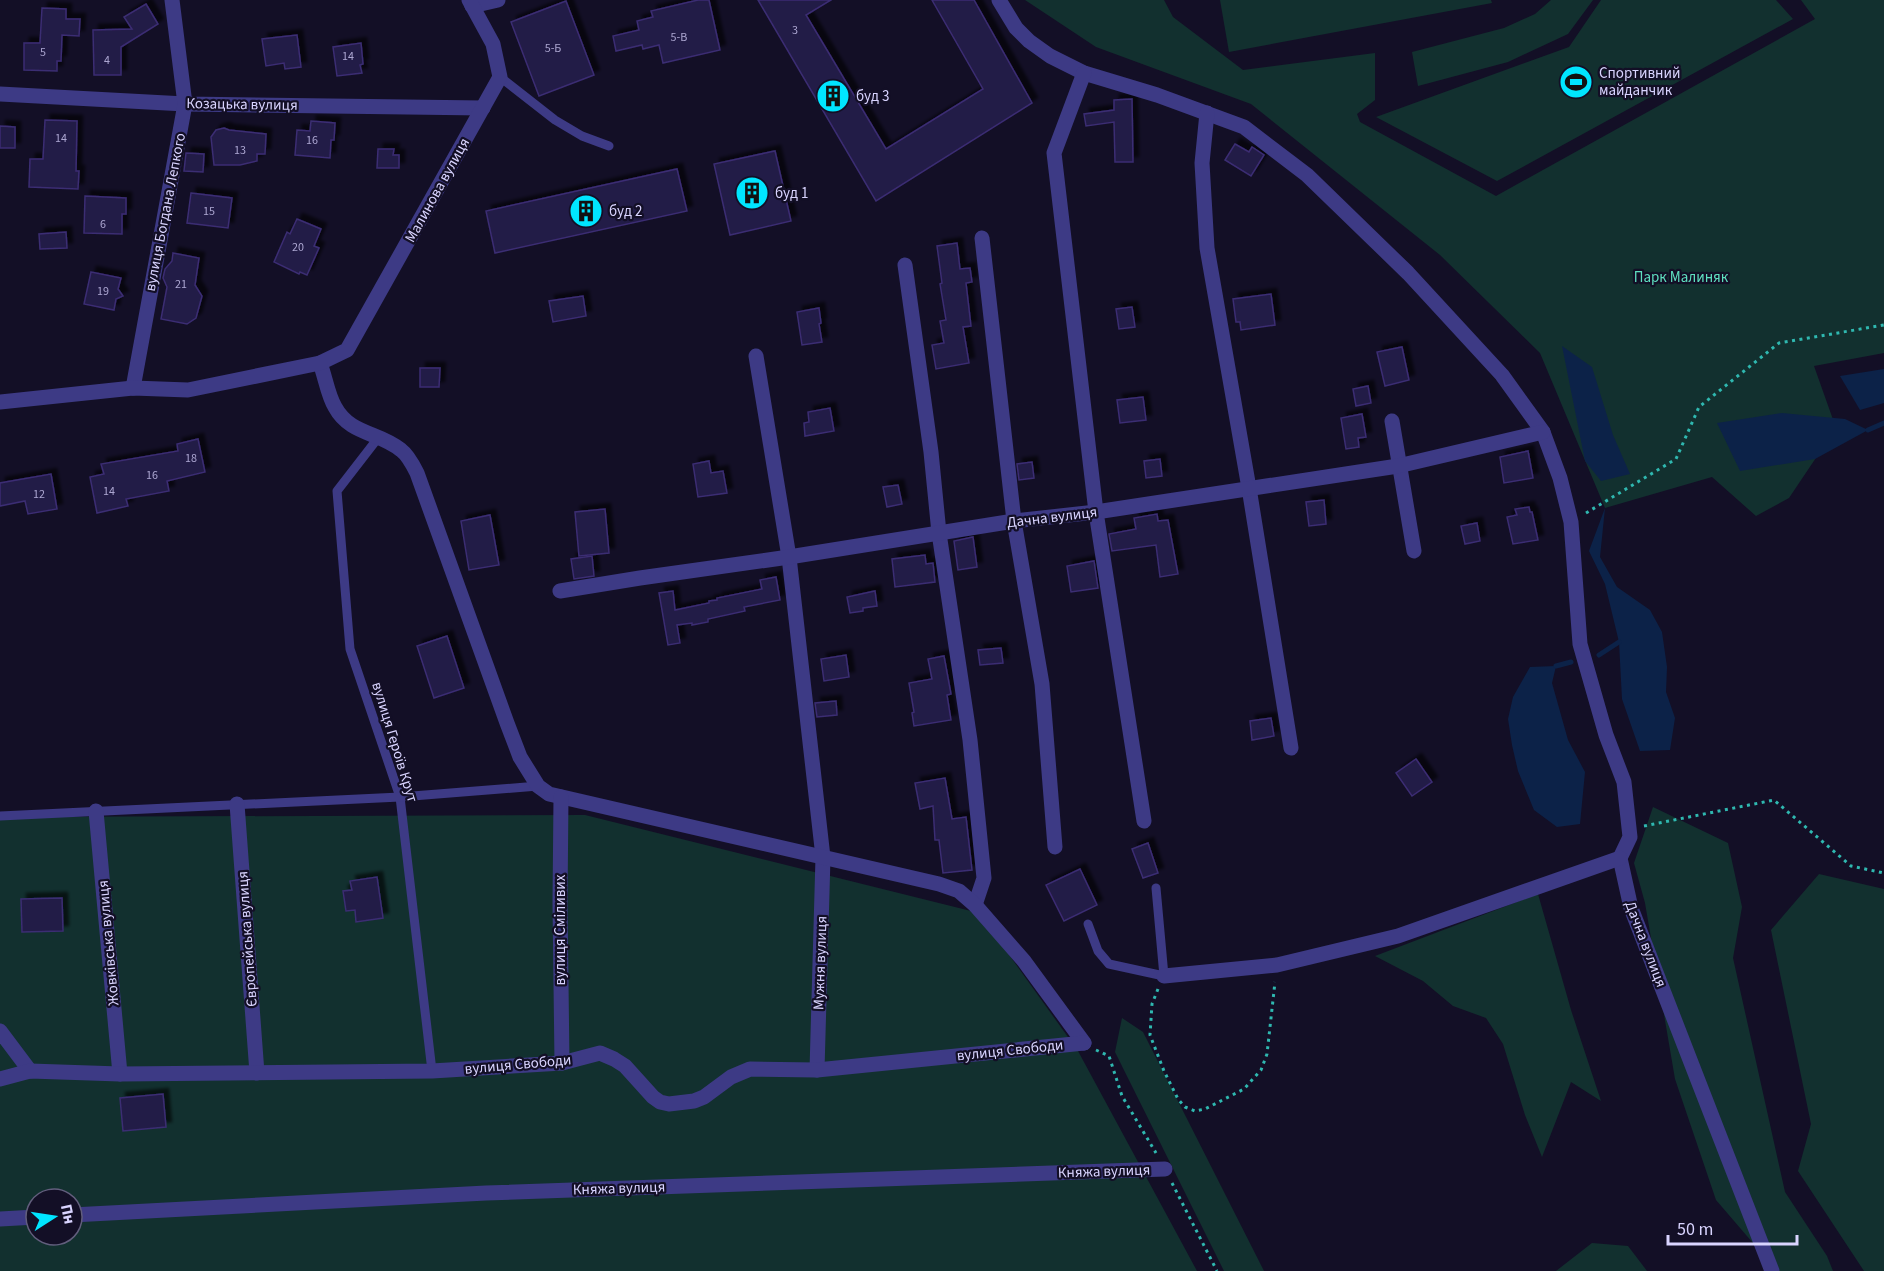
<svg xmlns="http://www.w3.org/2000/svg" width="1884" height="1271" viewBox="0 0 1884 1271" font-family="'Source Sans 3',sans-serif">
	<style>
		.green { fill: #12302f; fill-rule: evenodd }
		.water { fill: #0c2248 }
		.lines { fill: none; stroke-linecap: round; stroke-linejoin: round }
		.stream { stroke: #0c2248; stroke-width: 5 }
		.building { fill: #241b47; stroke: #3b2d73; stroke-width: 1.5; filter: url(#shadow) }
		.path { stroke: #2fb8b0; stroke-width: 3; stroke-dasharray: 3 4.5; stroke-linecap: butt }
		.lane { stroke: #3d3a85; stroke-width: 9 }
		.street { stroke: #3d3a85; stroke-width: 15 }
		.labels { text-anchor: middle; stroke-width: 4.5; stroke-linejoin: round; paint-order: stroke }
		.number-label { font-size: 12px; fill: #aca6d1 }
		.poi-label { font-size: 15px; fill: #d9d4ff; stroke: #130f26; text-anchor: start }
		.street-label { font-size: 15px; fill: #d9d4ff; stroke: #130f26 }
		.park-label { font-size: 15px; fill: #5fe0c0; stroke: #130f26 }
	</style>
	<defs>
		<filter id="shadow"><feDropShadow dx="5.5" dy="-5.5" stdDeviation="1.5" flood-color="#0009"/></filter>
	</defs>
	<rect width="100%" height="100%" fill="#130f26"/>
	<!-- green -->
	<g class="green">
		<polygon points="1025,0 1164,0 1173,17 1243,70 1375,53 1375,100 1357,114 1360,122 1496,196 1815,19 1801,0 1884,0 1884,353 1814,366 1836,428 1789,498 1756,516 1712,477 1605,508 1540,353 1440,255 1251,104 1096,47"/>
		<polygon points="1220,0 1491,0 1492,3 1229,52"/>
		<polygon points="1551,0 1593,0 1568,34 1508,62 1418,86 1412,52 1504,28 1535,14"/>
		<polygon points="1601,0 1776,0 1793,19 1497,181 1376,117 1569,47"/>
		<polygon points="1653,807 1728,843 1742,907 1733,958 1785,1192 1827,1256 1833,1271 1777,1271 1716,1200 1675,1079 1645,903 1634,863"/>
		<path d="M585 815 979 913 1078 1051 1197 1271H0V817ZM36 1199H72V1235H36Z"/>
		<polygon points="1819,874 1884,889 1884,1271 1864,1271 1798,1171 1811,1124 1771,930"/>
		<polygon points="1538,894 1571,1010 1601,1101 1571,1082 1542,1157 1525,1115 1503,1044 1486,1018 1453,1006 1423,981 1375,956"/>
		<polygon points="1122,1018 1143,1032 1264,1271 1224,1271 1115,1052"/>
		<polygon points="1592,1243 1628,1246 1647,1271 1556,1271"/>
	</g>
	<!-- water -->
	<g class="water">
		<polygon points="1562,346 1592,367 1613,435 1630,474 1601,481 1585,461"/>
		<polygon points="1884,369 1884,403 1860,410 1840,376"/>
		<polygon points="1782,413 1845,419 1868,430 1815,459 1740,471 1717,423"/>
		<polygon points="1605,508 1600,557 1617,587 1650,610 1662,632 1667,667 1666,692 1675,718 1670,750 1640,751 1622,699 1619,642 1605,584 1589,551"/>
		<polygon points="1556,666 1552,683 1568,740 1585,772 1580,824 1557,827 1534,810 1518,771 1512,745 1508,719 1513,697 1530,667"/>
	</g>
	<g class="lines">
		<!-- stream -->
		<g class="stream">
			<polyline points="1868,430 1884,423"/>
			<polyline points="1599,655 1619,642"/>
			<polyline points="1556,666 1571,662"/>
		</g>
	</g>
	<!-- building -->
	<g class="building">
		<polygon points="698,0 709,0 720,50 663,63 659,45 643,49 642,45 616,51 613,36 639,30 637,21 653,17 651,11"/>
		<polygon points="758,0 831,0 806,15 886,149 983,89 932,0 974,0 1032,103 876,201"/>
		<polygon points="566,1 594,75 539,96 511,22"/>
		<polygon points="146,4 158,24 121,47 121,75 94,75 93,30 132,29 124,17"/>
		<polygon points="42,8 66,9 66,19 80,19 79,36 62,35 61,61 57,61 57,71 24,70 24,43 40,43"/>
		<polygon points="297,35 301,67 285,69 284,63 266,66 262,39"/>
		<polygon points="361,43 363,64 360,65 362,73 337,76 333,47"/>
		<polygon points="1132,99 1133,162 1115,162 1114,122 1086,126 1084,114 1114,110 1114,100"/>
		<polygon points="45,120 77,121 76,171 79,171 78,189 29,187 30,159 43,159"/>
		<polygon points="311,121 335,123 334,140 331,140 330,158 295,155 297,130 310,131"/>
		<polygon points="0,126 15,127 15,148 0,148"/>
		<polygon points="224,128 229,130 266,134 265,154 257,154 257,161 240,165 214,165 211,137 216,130"/>
		<polygon points="1235,144 1249,152 1252,147 1264,155 1251,176 1225,160"/>
		<polygon points="378,149 394,149 393,155 399,155 399,168 377,168"/>
		<polygon points="775,151 791,221 730,235 714,164"/>
		<polygon points="186,153 204,154 203,172 184,171"/>
		<polygon points="677,169 687,211 495,253 486,211"/>
		<polygon points="191,193 232,198 228,228 187,223"/>
		<polygon points="85,196 126,198 126,214 122,214 122,234 84,233"/>
		<polygon points="297,219 321,229 314,246 319,248 307,275 300,272 299,274 274,262 287,232 290,234"/>
		<polygon points="66,232 67,248 40,249 39,234"/>
		<polygon points="957,243 960,269 970,268 972,282 966,283 971,326 963,327 969,363 936,369 932,345 944,343 940,321 946,320 940,284 942,283 937,246"/>
		<polygon points="173,253 199,258 195,285 202,296 196,318 187,324 161,319 167,287 163,278 165,269 172,261"/>
		<polygon points="91,272 121,278 118,289 123,296 116,299 114,310 84,304"/>
		<polygon points="1271,294 1275,325 1241,330 1240,322 1236,322 1233,299"/>
		<polygon points="583,296 586,316 553,322 549,301"/>
		<polygon points="1132,307 1135,327 1119,329 1116,309"/>
		<polygon points="819,308 821,323 819,324 822,342 802,345 797,312"/>
		<polygon points="1402,347 1409,380 1385,386 1377,352"/>
		<polygon points="420,368 440,368 439,387 420,387"/>
		<polygon points="1368,386 1371,403 1356,406 1353,389"/>
		<polygon points="1143,397 1146,420 1120,423 1117,400"/>
		<polygon points="830,408 834,431 805,436 804,423 809,422 808,412"/>
		<polygon points="1362,414 1366,437 1358,438 1359,447 1346,449 1341,418"/>
		<polygon points="198,439 205,472 167,481 169,491 126,499 128,506 97,513 90,477 104,474 101,464 178,451 177,444"/>
		<polygon points="1528,451 1533,478 1504,483 1500,457"/>
		<polygon points="1160,459 1162,476 1146,478 1144,461"/>
		<polygon points="709,461 711,473 723,471 727,493 698,497 693,464"/>
		<polygon points="1032,462 1034,478 1019,480 1017,464"/>
		<polygon points="51,474 57,509 28,514 25,501 0,506 0,483"/>
		<polygon points="898,485 902,504 887,507 883,487"/>
		<polygon points="1324,500 1326,524 1309,526 1306,502"/>
		<polygon points="1529,507 1530,512 1532,512 1538,540 1513,544 1507,517 1517,515 1515,509"/>
		<polygon points="605,509 609,553 579,556 575,512"/>
		<polygon points="1157,514 1158,521 1168,520 1178,574 1160,577 1156,545 1112,551 1109,534 1136,529 1134,518"/>
		<polygon points="490,515 499,565 469,570 461,521"/>
		<polygon points="1477,523 1480,541 1465,544 1461,526"/>
		<polygon points="973,537 977,567 958,570 954,541"/>
		<polygon points="925,555 926,564 933,563 935,582 895,587 892,559"/>
		<polygon points="592,556 594,576 574,579 571,559"/>
		<polygon points="1094,561 1098,588 1071,592 1067,566"/>
		<polygon points="776,577 780,600 744,607 745,611 708,619 708,622 692,625 692,623 677,625 680,643 668,645 659,593 673,591 675,610 709,603 709,601 717,600 717,598 762,589 760,580"/>
		<polygon points="875,591 877,606 863,608 863,611 850,613 847,597"/>
		<polygon points="447,636 464,688 434,698 417,646"/>
		<polygon points="1001,648 1003,663 980,665 978,650"/>
		<polygon points="846,655 849,677 824,681 821,659"/>
		<polygon points="944,656 951,694 947,695 951,720 914,726 912,713 914,712 909,683 932,679 928,659"/>
		<polygon points="836,701 837,715 817,717 815,703"/>
		<polygon points="1271,718 1274,736 1252,740 1250,721"/>
		<polygon points="1416,759 1432,782 1412,796 1396,773"/>
		<polygon points="945,778 952,819 966,817 972,870 943,873 939,840 935,840 933,806 920,809 915,783"/>
		<polygon points="1148,843 1158,873 1143,878 1132,849"/>
		<polygon points="1080,869 1097,905 1064,921 1046,885"/>
		<polygon points="377,877 383,918 356,922 355,910 346,911 343,891 352,890 350,881"/>
		<polygon points="62,898 63,931 22,932 21,899"/>
		<polygon points="163,1094 166,1127 123,1131 120,1098"/>
	</g>
	<g class="lines">
		<!-- path -->
		<g class="path">
			<polyline points="1586,513 1676,459 1699,407 1779,343 1884,325"/>
			<polyline points="1644,826 1774,800 1851,866 1884,873"/>
			<polyline points="1158,989 1152,1004 1150,1035 1164,1071 1178,1099 1185,1107 1195,1111 1205,1109 1244,1089 1261,1070 1267,1054 1275,982"/>
			<polyline points="1096,1050 1109,1056 1122,1096 1156,1153"/>
			<polyline points="1172,1183 1217,1271"/>
		</g>
		<!-- lane -->
		<g class="lane">
			<polyline points="500,77 555,120 582,136 609,146"/>
			<polyline points="378,438 337,491 350,649 400,797 432,1071"/>
			<polyline points="0,816 400,797 538,786"/>
			<polyline points="1088,924 1098,951 1109,964 1164,976 1156,888"/>
		</g>
		<!-- street -->
		<g class="street">
			<polyline points="999,0 1016,28 1029,41 1050,56 1084,73 1157,95 1244,127 1307,175 1408,273 1502,375 1543,432 1560,478 1571,522 1580,644 1606,735 1624,782 1630,837 1620,858 1631,908 1772,1271"/>
			<polyline points="472,6 498,0"/>
			<polyline points="1084,73 1054,153 1096,512 1144,821"/>
			<polyline points="0,94 185,104 483,108"/>
			<polyline points="1207,113 1202,163 1207,248 1249,488 1291,748"/>
			<polyline points="982,238 1014,521 1042,684 1055,847"/>
			<polyline points="905,265 931,452 939,533 970,740 984,878 975,905"/>
			<polyline points="756,356 789,557 823,857 817,1070"/>
			<path d="M320 363C325 376 328 396 335 407 350 435 380 432 401 450 408 455 413 465 417 473L507 723 520 757 538 786 549 794 939 884 959 891 975 905 1024 961 1084 1043"/>
			<polyline points="133,388 185,104 172,0"/>
			<polyline points="0,402 133,388 188,390 320,363 347,350 500,77 493,44 469,0"/>
			<polyline points="1392,421 1414,551"/>
			<polyline points="560,591 640,578 789,557 1014,521 1096,512 1398,466 1543,432"/>
			<polyline points="561,797 560,903 562,1063"/>
			<polyline points="237,804 257,1073"/>
			<polyline points="96,811 120,1074"/>
			<polyline points="1164,976 1277,965 1398,936 1620,858"/>
			<polyline points="0,1031 30,1071"/>
			<polyline points="0,1079 30,1071 120,1074 432,1071 562,1063 600,1053 614,1059 625,1066 653,1097 660,1102 669,1104 694,1101 704,1097 731,1077 750,1069 817,1070 1084,1043"/>
			<polyline points="72,1215 486,1193 1165,1169"/>
			<polyline points="0,1219 36,1217"/>
		</g>
	</g>
	<!-- icons -->
	<defs>
		<g id="stadium-disc" transform="scale(1.725)"><circle r="9.5" fill="#00e5ff" stroke="#130f26"/><path d="M0-5a6.5 5 0 1 0 0 10a6.5 5 0 1 0 0-10ZM-3.5-1.8h7v3.6h-7Z" fill="#111"/></g>
		<g id="building-disc" transform="scale(1.725)"><circle r="9.5" fill="#00e5ff" stroke="#130f26"/><path d="M-4-6H4V6H1V3H-1V6H-4ZM-2.5-4.3h1.7v1.8h-1.7ZM.8-4.3h1.7v1.8H.8ZM-2.5-1h1.7V.8h-1.7ZM.8-1h1.7V.8H.8Z" fill="#111"/></g>
	</defs>
	<g fill-rule="evenodd">
		<use href="#stadium-disc" x="1576" y="82"/>
		<use href="#building-disc" x="833" y="96"/>
		<use href="#building-disc" x="752" y="193"/>
		<use href="#building-disc" x="586" y="211"/>
	</g>
	<g class="labels">
		<!-- number labels -->
		<g class="number-label">
			<text x="795" y="34">3</text>
			<text x="679" y="41">5-В</text>
			<text x="553" y="52">5-Б</text>
			<text x="43" y="56">5</text>
			<text x="348" y="60">14</text>
			<text x="107" y="64">4</text>
			<text x="61" y="142">14</text>
			<text x="312" y="144">16</text>
			<text x="240" y="154">13</text>
			<text x="209" y="215">15</text>
			<text x="103" y="228">6</text>
			<text x="298" y="251">20</text>
			<text x="181" y="288">21</text>
			<text x="103" y="295">19</text>
			<text x="191" y="462">18</text>
			<text x="152" y="479">16</text>
			<text x="109" y="495">14</text>
			<text x="39" y="498">12</text>
		</g>
		<!-- poi labels -->
		<g class="poi-label">
			<text x="1599" y="78">Спортивний<tspan x="1599" dy="17">майданчик</tspan></text>
			<text x="856" y="101">буд 3</text>
			<text x="775" y="198">буд 1</text>
			<text x="609" y="216">буд 2</text>
		</g>
		<!-- street labels -->
		<g class="street-label">
			<text transform="translate(242 104) rotate(1)" y="5">Козацька вулиця</text>
			<text transform="translate(437 190) rotate(-61)" y="5">Малинова вулиця</text>
			<text transform="translate(165 212) rotate(-79)" y="5">вулиця Богдана Лепкого</text>
			<text transform="translate(1052 517) rotate(-7)" y="5">Дачна вулиця</text>
			<text transform="translate(395 742) rotate(73)" y="5">вулиця Героїв Крут</text>
			<text transform="translate(560 930) rotate(-90)" y="5">вулиця Сміливих</text>
			<text transform="translate(247 939) rotate(-94)" y="5">Європейська вулиця</text>
			<text transform="translate(108 943) rotate(-95)" y="5">Жовківська вулиця</text>
			<text transform="translate(1646 944) rotate(69)" y="5">Дачна вулиця</text>
			<text transform="translate(820 963) rotate(-88)" y="5">Мужня вулиця</text>
			<text transform="translate(1010 1050) rotate(-6)" y="5">вулиця Свободи</text>
			<text transform="translate(518 1064) rotate(-5)" y="5">вулиця Свободи</text>
			<text transform="translate(1104 1171) rotate(-2)" y="5">Княжа вулиця</text>
			<text transform="translate(619 1188) rotate(-2)" y="5">Княжа вулиця</text>
		</g>
		<!-- park labels -->
		<g class="park-label">
			<text x="1681" y="282">Парк Малиняк</text>
		</g>
	</g>
	<!-- north arrow -->
	<g transform="translate(54 1217) rotate(78)"><circle r="28" fill="#130f26" stroke="#625e7d" stroke-width="1.5"/>
	<path d="M0-4.5L10 22L0 15L-10 22Z" fill="#00e5ff"/>
	<text y="-9" font-size="16" font-weight="bold" text-anchor="middle" fill="#d9d4ff">Пн</text>
	</g>
	<!-- scale -->
	<path d="M1668 1235v9h129v-9" fill="none" stroke="#d9d4ff" stroke-width="3"/>
	<text x="1677" y="1235" font-size="18" fill="#d9d4ff" stroke="#130f26" stroke-width="4.5" paint-order="stroke">50 m</text>
</svg>
